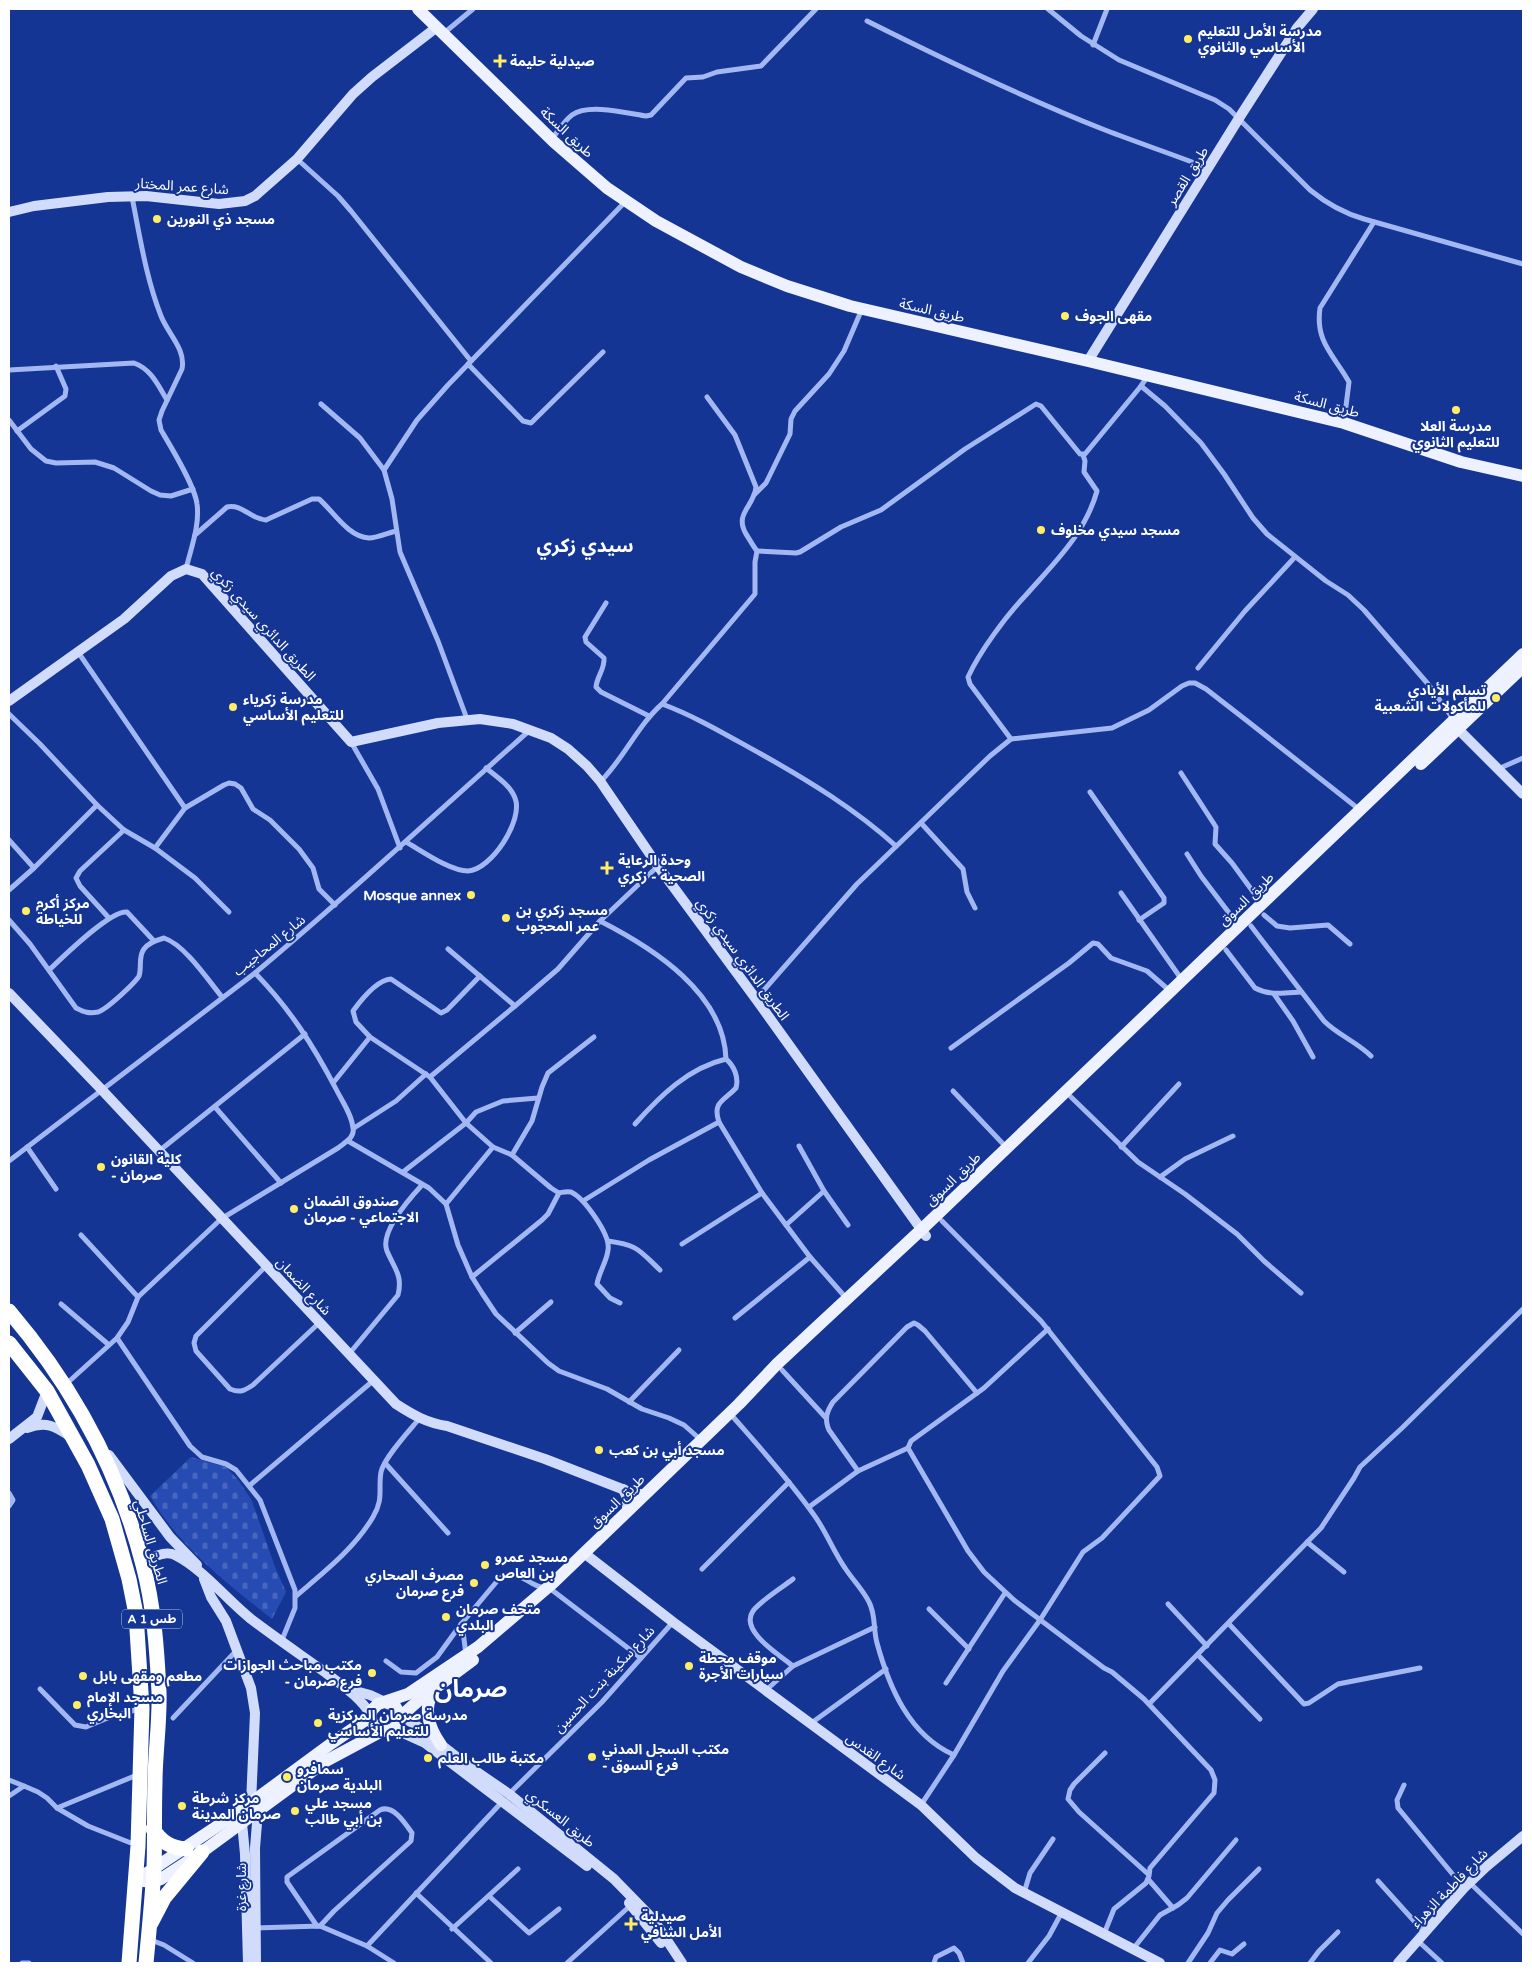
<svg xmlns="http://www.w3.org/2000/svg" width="1532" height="1972" viewBox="0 0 1532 1972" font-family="'Varela Round','Noto Sans Arabic',sans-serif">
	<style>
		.cemetery { fill: url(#cemetery-stones) }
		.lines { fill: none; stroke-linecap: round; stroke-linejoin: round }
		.street { stroke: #a3b8f2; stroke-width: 5 }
		.secondary { stroke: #d1dcfc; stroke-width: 10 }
		.primary { stroke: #eef1ff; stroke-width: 12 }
		.highway { stroke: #fff; stroke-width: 15 }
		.poi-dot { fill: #ffee64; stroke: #143594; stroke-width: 2 }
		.labels { text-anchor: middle; stroke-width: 4; stroke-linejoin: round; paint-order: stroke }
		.shield { fill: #143594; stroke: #b8c2df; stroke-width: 1 }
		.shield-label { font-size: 12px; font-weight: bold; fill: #fff }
		.poi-label { font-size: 14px; font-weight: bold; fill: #fff; stroke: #143594; text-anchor: start }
		.street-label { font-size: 14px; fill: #fff; stroke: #143594 }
		.district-label { font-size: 19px; font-weight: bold; fill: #fff; stroke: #143594 }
		.town-label { font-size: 24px; font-weight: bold; fill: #fff; stroke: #143594 }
	</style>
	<defs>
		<pattern id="cemetery-stones" width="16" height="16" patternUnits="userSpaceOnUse" patternTransform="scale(1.25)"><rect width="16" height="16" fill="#264cb3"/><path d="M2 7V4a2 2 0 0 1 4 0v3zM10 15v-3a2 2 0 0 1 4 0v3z" fill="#4767be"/></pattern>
	</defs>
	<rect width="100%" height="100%" fill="#143594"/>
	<!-- cemetery -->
	<path class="cemetery" d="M191 1457 226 1467 239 1481 252 1501 275 1567 286 1592 272 1619C227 1583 180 1548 150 1496Z"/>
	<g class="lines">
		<!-- street -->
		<g class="street">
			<path d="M1048 9 1081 36 1119 60 1215 100 1229 109 1310 190C1326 203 1343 213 1364 219L1523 264"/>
			<path d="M867 21C945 60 1024 98 1105 130 1139 143 1174 155 1208 168"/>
			<polyline points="444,33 473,9"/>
			<polyline points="1093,45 1107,9"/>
			<path d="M552 139C558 131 564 121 572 115 588 103 627 113 646 116L651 115 686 78 703 77 717 72 761 66 816 9"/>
			<polyline points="297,159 338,196 351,211 471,361"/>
			<path d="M132 197C140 237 146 278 161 316 168 334 186 349 182 369L162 411 159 420 161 430C171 447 195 486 197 504 200 525 191 548 186 569"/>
			<polyline points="468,364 523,421 531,423 603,352"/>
			<path d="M9 370 134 363C151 369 158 385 167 400"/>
			<polyline points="1141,386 1165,406 1201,443 1224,474 1253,518 1267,534 1326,581 1348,595 1364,610 1428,684 1454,720"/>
			<polyline points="321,404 360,438 384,470 392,499 400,552 438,641 467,719"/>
			<polyline points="9,420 31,449 46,461 56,463 95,462 114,468 151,491 160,495 171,496 193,489"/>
			<path d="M1344 422 1349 382C1334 355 1315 342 1320 308L1374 222"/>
			<polyline points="17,431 65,396 66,389 56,366"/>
			<polyline points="384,470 417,420 448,385 625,202"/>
			<polyline points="754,495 766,483 790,434 791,419 795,411 829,374 844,351 862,309"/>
			<path d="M195 535 227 507C243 504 250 519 266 520L312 499H319C333 511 348 537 369 538 377 538 388 533 396 531"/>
			<polyline points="757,551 796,553 800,552 841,527 881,510 965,449 1036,404 1041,406 1080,454 1085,454 1141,386 1147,377"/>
			<path d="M606 603 585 637 586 642 604 658C605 669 597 676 596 687L601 692 649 716"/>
			<polyline points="78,652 185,808"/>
			<polyline points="1198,668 1245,611 1295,557"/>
			<path d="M662 704C697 717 728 736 761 754 809 781 855 809 896 846"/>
			<polyline points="9,714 40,744 97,805 124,830 155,848 185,808 224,785 229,783 235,784 241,788 253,809 270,820 299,849 313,868 319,889 335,905"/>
			<path d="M1011 739 970 684 968 677C980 651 1006 616 1026 595 1054 563 1085 534 1097 491L1084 472 1085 461 1083 455"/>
			<polyline points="351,742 378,789 400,848"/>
			<polyline points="1498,769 1523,758"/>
			<polyline points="1181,773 1216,827 1215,844 1232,863 1262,904"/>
			<path d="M601 781C624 758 638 725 662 704L755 594V562L757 551C753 546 750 540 746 534 734 513 754 507 756 487L735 435 707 397"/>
			<polyline points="1090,792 1164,898 1164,903 1139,920"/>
			<polyline points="921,823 963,869 967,892 975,908"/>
			<polyline points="9,840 34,868"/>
			<path d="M406 842C422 851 450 871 468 871 491 870 524 820 515 798 510 785 497 777 486 768"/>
			<polyline points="155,848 195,878 229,912"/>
			<polyline points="1187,854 1201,876 1239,926"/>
			<polyline points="9,890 34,868 97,805"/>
			<polyline points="1121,893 1182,980"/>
			<polyline points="1264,915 1277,926 1290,928 1328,925 1350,944"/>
			<polyline points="109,918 80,886 76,878 80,871 124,830"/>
			<path d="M9 920 30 944 76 1008C84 1012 89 1014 98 1012 106 1010 135 983 139 976 142 968 138 956 144 949 148 943 157 940 164 938 185 945 208 980 222 997"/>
			<path d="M600 921C653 948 724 993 726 1059 734 1066 739 1077 736 1088 724 1101 712 1102 719 1122L762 1193 810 1257 847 1299"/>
			<path d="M1251 926 1324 1021C1338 1035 1357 1042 1371 1056"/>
			<polyline points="448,949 515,1006 558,969 600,921 658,866"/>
			<path d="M1226 950 1255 988C1270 996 1285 993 1301 992"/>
			<path d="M49 970C63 957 110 910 127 912L154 941"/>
			<polyline points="1274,994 1293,1021 1313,1057"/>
			<polyline points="756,999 857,884 990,756 1011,739 1112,728 1149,710 1182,686 1189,683 1195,683 1206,689 1246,720 1360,810"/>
			<polyline points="951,1048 1069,963 1093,943 1098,944 1111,958 1147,971 1170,991"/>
			<polyline points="430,1077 515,1006"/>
			<polyline points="333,1083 370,1037"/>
			<polyline points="953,1091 1006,1147"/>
			<polyline points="1071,1097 1138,1162 1185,1194 1237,1234 1264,1261 1301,1293"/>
			<polyline points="215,1107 281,1183"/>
			<path d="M635 1124C660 1096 688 1068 726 1059"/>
			<polyline points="354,1128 396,1101 426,1074"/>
			<polyline points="348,1141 429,1188 446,1204 458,1245 472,1277 482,1293 496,1314 548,1363 559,1371 607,1389 642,1409 669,1418 684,1425 701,1440"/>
			<polyline points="799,1146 824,1191 848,1225"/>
			<polyline points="27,1147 56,1189"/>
			<path d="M493 1147 512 1155 551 1188 559 1193C564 1192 566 1191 571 1192 584 1198 611 1235 608 1250 607 1261 599 1272 597 1284L610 1298 620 1303"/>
			<polyline points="1121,1147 1179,1084"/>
			<polyline points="159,1151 305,1034"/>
			<polyline points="512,1155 532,1121 542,1087 548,1073 594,1037"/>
			<path d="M9 1161 255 973C349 895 438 811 530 730"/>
			<polyline points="403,1172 466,1123 476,1112 503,1101 538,1098"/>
			<polyline points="1160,1177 1185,1159 1233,1136"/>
			<polyline points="583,1201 649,1160 719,1122"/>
			<path d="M446 1204 493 1147 466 1123 430 1077 370 1037 356 1022 353 1011C361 1000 377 980 391 979L441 1013 447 1010 480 976"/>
			<polyline points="786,1225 824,1191"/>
			<polyline points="81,1235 138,1297"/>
			<path d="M608 1241C638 1245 639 1250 660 1270"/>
			<polyline points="682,1244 762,1193"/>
			<path d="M266 1266 196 1336 194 1343 196 1351 230 1389C240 1393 244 1391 253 1385L319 1323"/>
			<polyline points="472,1277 542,1220 548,1214 559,1193"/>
			<polyline points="61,1304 109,1345"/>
			<polyline points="735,1318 810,1257"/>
			<polyline points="515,1333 551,1302"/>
			<polyline points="117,1338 190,1446 202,1457 226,1464 236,1470 260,1500 295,1590 295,1608 282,1640"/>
			<path d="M349 1354 398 1295C403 1275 394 1268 387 1251 379 1232 410 1198 422 1185"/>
			<polyline points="782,1370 826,1418"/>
			<path d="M65 1385 117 1338 128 1322 138 1297 221 1219 338 1148C344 1143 355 1138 353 1128 352 1115 342 1101 336 1089 313 1045 290 1009 255 973"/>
			<polyline points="629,1402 679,1350"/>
			<path d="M734 1418C762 1450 790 1481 814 1515 826 1531 833 1551 845 1568 852 1579 863 1590 869 1602 876 1615 873 1629 877 1643 889 1687 909 1735 954 1755"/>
			<polyline points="908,1448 968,1551 984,1572 1014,1600 1104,1668 1112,1672 1144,1699 1211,1770 1215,1780 1214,1793 1150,1868 1149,1876 1146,1883 1114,1909 1104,1934"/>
			<polyline points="385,1463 448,1533"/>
			<path d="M858 1471 829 1430C824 1419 827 1411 833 1402L907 1327 914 1323 918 1325 925 1331 977 1393"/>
			<polyline points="249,1486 374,1380"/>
			<polyline points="9,1493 13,1500 9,1506"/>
			<polyline points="809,1507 858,1471 908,1448 911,1441 984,1388 1048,1329"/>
			<polyline points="1307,1542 1344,1572"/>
			<polyline points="702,1569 789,1482"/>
			<path d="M793 1579C783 1587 759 1602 753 1611 739 1631 780 1655 793 1666"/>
			<path d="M296 1596C324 1572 354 1549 373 1517 384 1499 378 1489 381 1472 384 1458 409 1431 419 1419"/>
			<polyline points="1168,1604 1207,1646"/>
			<polyline points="929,1609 969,1649"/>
			<polyline points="1229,1624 1304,1704 1309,1703 1338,1684 1420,1668"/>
			<path d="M466 1655 462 1623 498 1580C515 1562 529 1590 548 1587L641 1658"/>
			<polyline points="1198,1655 1260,1719"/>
			<polyline points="386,1661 401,1672 416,1673 437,1657 461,1624"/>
			<polyline points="946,1683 1005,1593"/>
			<polyline points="40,1689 75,1725 86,1727 110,1717 139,1709"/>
			<polyline points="765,1691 793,1666 875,1627"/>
			<polyline points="1149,1704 1321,1528 1354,1478 1360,1467 1402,1428 1523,1309"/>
			<polyline points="173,1718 236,1651"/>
			<polyline points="810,1724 886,1669"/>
			<polyline points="1105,1753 1074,1784 1070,1790 1068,1799 1079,1812 1148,1874"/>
			<polyline points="9,1780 24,1786"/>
			<polyline points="1404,1785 1397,1800 1398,1808 1464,1888"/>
			<polyline points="509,1794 602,1702 673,1622"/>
			<polyline points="9,1796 24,1786 38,1792 47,1798 57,1808 88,1826 136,1845"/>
			<polyline points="921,1805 954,1755 1003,1671 1040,1620 1083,1552 1102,1538 1160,1476 1157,1467 1041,1321 942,1221"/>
			<polyline points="57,1808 137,1775"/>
			<polyline points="1148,1879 1173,1908"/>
			<polyline points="1378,1881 1424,1932"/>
			<polyline points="1470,1883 1523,1934"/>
			<polyline points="416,1893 491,1963"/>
			<polyline points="1024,1893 1030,1873 1053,1839"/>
			<polyline points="489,1896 529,1933 559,1909"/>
			<path d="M317 1926 287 1882V1877L380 1810C393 1804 405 1823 412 1833L411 1841 334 1911 320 1926"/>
			<polyline points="255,1928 320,1926 367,1946 394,1963"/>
			<polyline points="452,1929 518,1869"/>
			<polyline points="151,1940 164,1945 193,1963"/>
			<polyline points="1417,1940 1442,1963"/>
			<polyline points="367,1946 502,1802"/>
			<polyline points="1133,1949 1160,1915 1178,1905 1187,1898 1236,1840"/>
			<polyline points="22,1963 29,1963"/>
			<polyline points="567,1963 631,1905"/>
			<polyline points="934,1963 936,1957 954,1948 959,1953 963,1963"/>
			<polyline points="1028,1963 1049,1936 1062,1912"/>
			<polyline points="1188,1963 1208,1933 1217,1913 1228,1900 1259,1869"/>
			<polyline points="1210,1963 1220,1950 1232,1954 1244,1944"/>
			<polyline points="1310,1963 1319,1951 1338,1932"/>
		</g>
		<!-- secondary -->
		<g class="secondary">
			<polyline points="9,212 34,206 108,197 146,196 219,204 245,201 255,196 297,159 353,94 372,77 437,27"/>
			<polyline points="1088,361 1241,115 1297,28 1313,9"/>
			<polyline points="9,701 124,619 171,576 186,569 202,574 351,742 438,723 480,719 513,724 551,738 568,749 587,766 600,781 658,866 756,999 926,1236"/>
			<polyline points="1453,724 1523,794"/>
			<path d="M9 993 102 1090 396 1404C413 1415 427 1423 447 1426L545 1459 635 1494H645"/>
			<path d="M27 1428C46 1421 55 1426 71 1437"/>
			<polyline points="9,1439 37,1417 47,1391"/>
			<polyline points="109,1455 170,1537 197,1565"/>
			<polyline points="623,1489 627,1498 627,1511"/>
			<polyline points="584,1553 673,1622 921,1805 976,1858 1015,1888 1160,1963"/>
			<path d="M143 1565C151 1558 164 1550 175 1555 203 1569 226 1599 251 1619 276 1638 301 1655 326 1673 343 1686 360 1697 371 1715"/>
			<polyline points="204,1579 211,1597 226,1621 251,1688 255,1713 251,1803"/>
			<polyline points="348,1689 370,1695 385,1702"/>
			<polyline points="400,1717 413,1723 467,1765 509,1794 614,1879 653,1919 682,1963"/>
			<polyline points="394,1729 425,1743 587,1866"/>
			<polyline points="242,1823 245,1854 248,1963"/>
			<polyline points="629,1903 661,1943"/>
			<polyline points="256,1963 255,1848 258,1811"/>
			<polyline points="1398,1963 1464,1888 1486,1867 1523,1836"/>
		</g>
		<!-- primary -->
		<g class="primary">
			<polyline points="418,9 554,142 607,188 656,221 741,267 787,286 850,306 1088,361 1344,423 1461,462 1523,476"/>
			<polyline points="1421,764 1523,667"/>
			<path d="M435 1690C421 1708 430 1729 441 1745"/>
			<path d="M385 1702 395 1706 400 1715 398 1724C388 1736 374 1731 370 1717L372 1710 378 1704 408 1694 478 1647 553 1583 739 1404 777 1364 921 1230 1523 654"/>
			<polyline points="400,1717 418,1701 473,1660"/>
			<polyline points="147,1873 237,1813 332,1743 370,1717"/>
			<polyline points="136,1880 152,1882 161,1879 202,1852 326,1761 382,1731"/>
		</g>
		<!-- highway -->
		<g class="highway">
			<path d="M9 1311C72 1385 119 1470 143 1565 154 1606 157 1650 159 1692 160 1722 155 1753 155 1783 154 1811 155 1841 154 1869 152 1901 149 1932 146 1963"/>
			<polyline points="9,1343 47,1391 88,1465 112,1519 129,1579 136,1614 142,1708 138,1846 129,1963"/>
			<path d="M153 1829C161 1842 171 1848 186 1849"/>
			<polyline points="151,1923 164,1898 202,1852"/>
		</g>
	</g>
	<!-- markers -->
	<g class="poi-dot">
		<circle cx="1188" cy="39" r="5"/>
		<path d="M497.5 53.5h5v5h5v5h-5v5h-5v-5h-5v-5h5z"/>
		<circle cx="157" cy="219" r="5"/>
		<circle cx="1065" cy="316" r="5"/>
		<circle cx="1456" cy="410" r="5"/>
		<circle cx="1041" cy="530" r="5"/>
		<circle cx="1496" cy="698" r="5"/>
		<circle cx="233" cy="707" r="5"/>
		<path d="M604.5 860.5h5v5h5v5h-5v5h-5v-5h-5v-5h5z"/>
		<circle cx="471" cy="895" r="5"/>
		<circle cx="26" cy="911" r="5"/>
		<circle cx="506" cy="918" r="5"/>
		<circle cx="101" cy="1167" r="5"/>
		<circle cx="294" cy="1209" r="5"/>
		<circle cx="599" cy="1450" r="5"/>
		<circle cx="485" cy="1565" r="5"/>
		<circle cx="474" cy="1583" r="5"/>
		<circle cx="446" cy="1617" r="5"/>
		<circle cx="689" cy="1666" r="5"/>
		<circle cx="372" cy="1673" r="5"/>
		<circle cx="83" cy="1676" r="5"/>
		<circle cx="77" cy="1705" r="5"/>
		<circle cx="318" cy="1723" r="5"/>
		<circle cx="592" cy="1757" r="5"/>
		<circle cx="428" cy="1758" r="5"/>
		<circle cx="287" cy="1777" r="5"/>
		<circle cx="182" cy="1806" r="5"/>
		<circle cx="295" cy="1811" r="5"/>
		<path d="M628.5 1916.5h5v5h5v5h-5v5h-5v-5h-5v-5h5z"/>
	</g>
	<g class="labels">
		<!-- shield labels -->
		<rect class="shield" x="122" y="1609.5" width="60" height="19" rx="4"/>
		<g class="shield-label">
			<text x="152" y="1623">A 1 طس</text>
		</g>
		<!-- poi labels -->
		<g class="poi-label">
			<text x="1198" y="36">مدرسة الأمل للتعليم<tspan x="1198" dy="16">الأساسي والثانوي</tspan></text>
			<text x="510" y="66">صيدلية حليمة</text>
			<text x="167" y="224">مسجد ذي النورين</text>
			<text x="1075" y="321">مقهى الجوف</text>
			<text x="1456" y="431" text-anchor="middle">مدرسة العلا<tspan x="1456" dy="16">للتعليم الثانوي</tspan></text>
			<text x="1051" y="535">مسجد سيدي مخلوف</text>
			<text x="1486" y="695" text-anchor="end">تسلم الأيادي<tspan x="1486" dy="16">للمأكولات الشعبية</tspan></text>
			<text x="243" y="704">مدرسة زكرياء<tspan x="243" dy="16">للتعليم الأساسي</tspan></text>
			<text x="618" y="865">وحدة الرعاية<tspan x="618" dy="16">الصحية - زكري</tspan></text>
			<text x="461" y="900" text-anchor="end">Mosque annex</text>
			<text x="36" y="908">مركز أكرم<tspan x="36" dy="16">للخياطة</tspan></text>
			<text x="516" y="915">مسجد زكري بن<tspan x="516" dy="16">عمر المحجوب</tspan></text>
			<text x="111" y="1164">كلية القانون<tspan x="111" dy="16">- صرمان</tspan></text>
			<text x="304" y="1206">صندوق الضمان<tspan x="304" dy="16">الاجتماعي - صرمان</tspan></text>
			<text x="609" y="1455">مسجد أبي بن كعب</text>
			<text x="495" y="1562">مسجد عمرو<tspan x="495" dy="16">بن العاص</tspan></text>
			<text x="464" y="1580" text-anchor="end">مصرف الصحاري<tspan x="464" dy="16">فرع صرمان</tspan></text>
			<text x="456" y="1614">متحف صرمان<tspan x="456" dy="16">البلدي</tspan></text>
			<text x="699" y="1663">موقف محطة<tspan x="699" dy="16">سيارات الأجرة</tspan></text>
			<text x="362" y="1670" text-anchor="end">مكتب مباحث الجوازات<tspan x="362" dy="16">- فرع صرمان</tspan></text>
			<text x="93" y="1681">مطعم ومقهى بابل</text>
			<text x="87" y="1702">مسجد الإمام<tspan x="87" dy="16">البخاري</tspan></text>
			<text x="328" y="1720">مدرسة صرمان المركزية<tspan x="328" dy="16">للتعليم الأساسي</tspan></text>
			<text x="602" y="1754">مكتب السجل المدني<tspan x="602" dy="16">- فرع السوق</tspan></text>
			<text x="438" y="1763">مكتبة طالب العلم</text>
			<text x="297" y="1774">سمافرو<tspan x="297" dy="16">البلدية صرمان</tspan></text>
			<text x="192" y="1803">مركز شرطة<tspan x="192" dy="16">صرمان المدينة</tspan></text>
			<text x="305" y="1808">مسجد علي<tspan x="305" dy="16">بن أبي طالب</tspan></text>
			<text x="641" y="1921">صيدلية<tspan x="641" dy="16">الأمل الشافي</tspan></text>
		</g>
		<!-- street labels -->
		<g class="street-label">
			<text transform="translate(567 132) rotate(43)" y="5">طريق السكة</text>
			<text transform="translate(1187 176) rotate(-58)" y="5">طريق القصر</text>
			<text transform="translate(182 186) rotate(4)" y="5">شارع عمر المختار</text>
			<text transform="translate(932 310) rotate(13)" y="5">طريق السكة</text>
			<text transform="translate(1327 404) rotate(15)" y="5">طريق السكة</text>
			<text transform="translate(264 624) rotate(48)" y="5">الطريق الدائري سيدي زكري</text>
			<text transform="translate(1246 899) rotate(-44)" y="5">طريق السوق</text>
			<text transform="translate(269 945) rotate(-39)" y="5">شارع المحاجيب</text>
			<text transform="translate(743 959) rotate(54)" y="5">الطريق الدائري سيدي زكري</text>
			<text transform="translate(953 1179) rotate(-44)" y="5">طريق السوق</text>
			<text transform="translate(304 1286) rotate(47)" y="5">شارع الضمان</text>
			<text transform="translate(617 1501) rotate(-44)" y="5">طريق السوق</text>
			<text transform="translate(151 1542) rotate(74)" y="5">الطريق الساحلي</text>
			<text transform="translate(604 1679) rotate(-47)" y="5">شارع سكينة بنت الحسين</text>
			<text transform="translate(876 1756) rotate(36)" y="5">شارع القدس</text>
			<text transform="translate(561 1818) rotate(39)" y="5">طريق العسكري</text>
			<text transform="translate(241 1887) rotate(-90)" y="5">شارع غزة</text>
			<text transform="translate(1449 1888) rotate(-46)" y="5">شارع فاطمة الزهراء</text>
		</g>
		<!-- district labels -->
		<g class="district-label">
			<text x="585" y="552">سيدي زكري</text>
		</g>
		<!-- town labels -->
		<g class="town-label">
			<text x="471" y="1697">صرمان</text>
		</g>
	</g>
	<!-- border -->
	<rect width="1532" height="1972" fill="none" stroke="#ffffff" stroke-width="20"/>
</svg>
